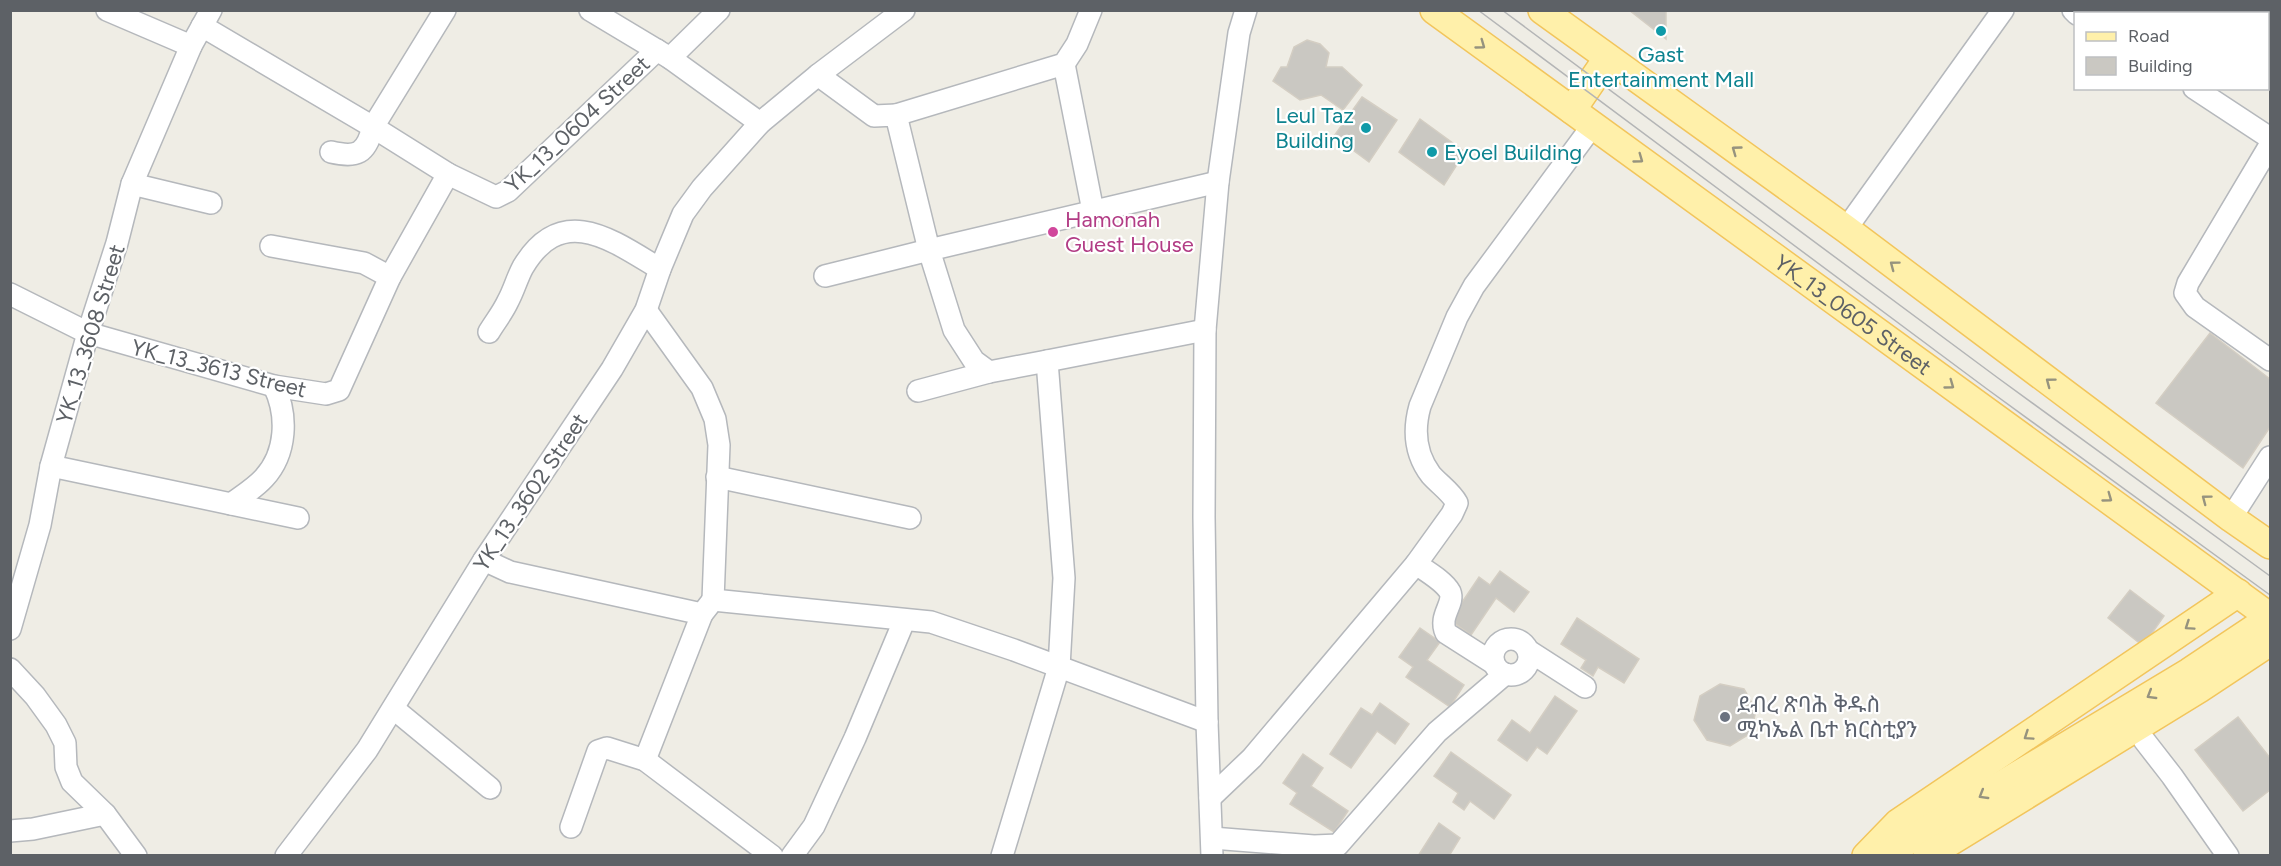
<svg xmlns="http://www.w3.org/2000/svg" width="2281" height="866" viewBox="0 0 2281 866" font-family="Figtree,'Noto Sans Ethiopic',sans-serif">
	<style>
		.building { fill: #cac8c2; stroke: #d4cec3; stroke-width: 1.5 }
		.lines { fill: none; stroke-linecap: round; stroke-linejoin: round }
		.minor-casing { stroke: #b5b8bc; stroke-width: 24 }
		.major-casing { stroke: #f2c55c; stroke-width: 30 }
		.minor { stroke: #fff; stroke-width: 21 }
		.major { stroke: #fff0aa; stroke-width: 27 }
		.tram { stroke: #b4b5b6; stroke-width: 1.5 }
		.oneway { stroke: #96937e }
		.culture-dot { fill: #0f9aa8; stroke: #fff; stroke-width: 2 }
		.hotel-dot { fill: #d1479c; stroke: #fff; stroke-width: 2 }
		.worship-dot { fill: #6b7280; stroke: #fff; stroke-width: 2 }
		.labels { text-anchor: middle; stroke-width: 4.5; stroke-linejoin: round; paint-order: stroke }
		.culture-label { font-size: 22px; fill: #0d838f; stroke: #fff }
		.street-label { font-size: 22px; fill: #5d6166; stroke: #fff }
		.hotel-label { font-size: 22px; fill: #b23c85; stroke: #fff; text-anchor: start }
		.worship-label { font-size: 22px; fill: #5b616d; stroke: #fff; text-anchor: start }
	</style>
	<rect width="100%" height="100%" fill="#efede5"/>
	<!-- building -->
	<g class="building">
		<polygon points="1629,10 1666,10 1666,39"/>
		<polygon points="1307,40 1320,44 1329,53 1326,67 1342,67 1362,85 1343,110 1321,95 1300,100 1273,81 1281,67 1287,67 1294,47"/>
		<polygon points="1362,97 1397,120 1369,162 1334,136"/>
		<polygon points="1420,119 1465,152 1444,185 1399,152"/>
		<polygon points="2210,333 2270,379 2270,427 2243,468 2156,403"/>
		<polygon points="1500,571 1529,592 1514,612 1496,598 1471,635 1450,620 1479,577 1490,585"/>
		<polygon points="2130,590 2164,616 2143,646 2108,618"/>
		<polygon points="1577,618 1639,659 1624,683 1598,667 1593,676 1581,668 1586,660 1561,644"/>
		<polygon points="1420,628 1440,642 1427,660 1464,685 1450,707 1406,677 1413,667 1399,657"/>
		<polygon points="1720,684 1744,689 1756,710 1751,733 1730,746 1707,740 1694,720 1700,696"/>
		<polygon points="1555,696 1577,711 1547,754 1537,747 1527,761 1498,740 1512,720 1530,733"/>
		<polygon points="1380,703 1409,724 1395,744 1377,731 1351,768 1330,754 1361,708 1372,715"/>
		<polygon points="2238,717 2270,758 2270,790 2243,811 2195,750"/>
		<polygon points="1451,752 1511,795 1494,819 1470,801 1464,810 1453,802 1458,793 1434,776"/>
		<polygon points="1303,754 1323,768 1311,786 1348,811 1334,832 1290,804 1297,793 1283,783"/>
		<polygon points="1439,823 1460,838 1449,856 1418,856"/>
	</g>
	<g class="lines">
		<!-- minor casing -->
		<g class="minor-casing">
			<g id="minor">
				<polyline points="107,10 191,46"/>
				<polyline points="590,10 670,58 760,123"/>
				<polyline points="2073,10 2077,14"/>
				<polyline points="2243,14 2245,10"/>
				<polyline points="202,26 373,127 448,174 496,197 508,191 657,50"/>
				<polyline points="670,58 719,10"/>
				<polyline points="1064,64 1093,211"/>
				<polyline points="818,75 874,116 896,115 929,250 1218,182"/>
				<polyline points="2194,88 2270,138"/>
				<polyline points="896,115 1064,64 1077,44 1091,10"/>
				<polyline points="2270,145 2188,283 2185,293 2195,307 2270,360"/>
				<path d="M331 152C357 158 366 154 373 127L445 10"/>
				<polyline points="132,184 211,203"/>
				<polyline points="1846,229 2003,10"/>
				<polyline points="271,246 364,263 390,277"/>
				<polyline points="825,276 929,250 954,330 974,361 989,372 1047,361"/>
				<polyline points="10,294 88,333 274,386 326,394 339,390 390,277 448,174"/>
				<polyline points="646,310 702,388 715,419 719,445 713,600 931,622 1014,650 1207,722"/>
				<path d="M489 332C495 322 503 312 508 301 514 290 517 278 523 267 562 202 612 240 660 269"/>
				<polyline points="918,391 989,372"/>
				<polyline points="51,466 298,518"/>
				<polyline points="717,477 910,518"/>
				<path d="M231 504C242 496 255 488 264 478 287 453 288 415 274 386"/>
				<polyline points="2231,518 2270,457"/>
				<polyline points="484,560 510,572 702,614 713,600"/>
				<path d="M1416 564C1426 571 1444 581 1450 592 1455 604 1438 616 1446 633L1493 663"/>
				<polyline points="10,629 40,525 51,466 88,333 117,243 132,184 191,46 211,10"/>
				<circle cx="1511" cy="657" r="18"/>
				<polyline points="1529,651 1585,687"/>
				<polyline points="10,669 35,696 56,725 65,743 66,767 72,782 105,814 136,856"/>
				<polyline points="394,709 490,788"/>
				<polyline points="2144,740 2172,776 2228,856"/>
				<polyline points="645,760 702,614"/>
				<path d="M1210 798 1252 758 1416 564 1452 514 1457 503C1451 492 1440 485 1431 475 1415 454 1413 431 1420 406L1457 317 1474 286 1593 125"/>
				<polyline points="571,827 598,751 607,748 645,760 772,856"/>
				<polyline points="10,831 33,829 105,814"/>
				<polyline points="1212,838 1314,846 1338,845 1437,732 1505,674"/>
				<polyline points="286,856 367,750 484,560 612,369 646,310 660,269 683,214 702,188 760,123 818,75 904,10"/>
				<polyline points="792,856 814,826 855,738 904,621"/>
				<polyline points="1002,856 1059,667 1064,578 1047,361 1205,330"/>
				<polyline points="1212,856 1207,722 1204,517 1205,330 1218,182 1239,33 1246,10"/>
			</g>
		</g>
		<!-- major casing -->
		<g class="major-casing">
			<g id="major">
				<path id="s1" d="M1434 10 2270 617"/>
				<polyline points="1542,10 1846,229 2231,518 2270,545"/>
				<polyline points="1572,110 1607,59"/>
				<polyline points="1866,856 1898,823 2238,593"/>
				<polyline points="1883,856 2189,672 2270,618"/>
				<polyline points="1927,856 2199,689 2270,642"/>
			</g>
		</g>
		<!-- minor -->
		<use href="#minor" class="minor"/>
		<!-- major -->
		<use href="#major" class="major"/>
		<!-- tram -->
		<g class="tram">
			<polyline points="1478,10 1987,389 2270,595"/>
			<polyline points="1502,10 1998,378 2270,576"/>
		</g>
	</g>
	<!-- one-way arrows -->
	<defs><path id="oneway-chevron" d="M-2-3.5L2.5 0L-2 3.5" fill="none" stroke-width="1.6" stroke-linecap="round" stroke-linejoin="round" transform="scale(1.5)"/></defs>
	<g class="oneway">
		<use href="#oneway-chevron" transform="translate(1481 45) rotate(36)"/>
		<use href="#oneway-chevron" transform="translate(1736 150) rotate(-144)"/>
		<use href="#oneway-chevron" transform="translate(1639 159) rotate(36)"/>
		<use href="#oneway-chevron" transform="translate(1894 265) rotate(-143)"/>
		<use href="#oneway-chevron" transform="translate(2050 382) rotate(-143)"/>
		<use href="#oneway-chevron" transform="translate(1950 385) rotate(36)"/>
		<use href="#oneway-chevron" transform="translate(2108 498) rotate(36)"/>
		<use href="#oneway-chevron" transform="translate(2206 499) rotate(-143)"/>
		<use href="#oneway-chevron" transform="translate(2189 626) rotate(146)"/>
		<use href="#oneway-chevron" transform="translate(2151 695) rotate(149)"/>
		<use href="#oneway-chevron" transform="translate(2028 736) rotate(146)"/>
		<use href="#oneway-chevron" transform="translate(1983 795) rotate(149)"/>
	</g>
	<!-- markers -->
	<g class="culture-dot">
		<circle cx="1661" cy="31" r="6"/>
		<circle cx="1366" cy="128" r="6"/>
		<circle cx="1432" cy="152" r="6"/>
	</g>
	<circle class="hotel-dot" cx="1053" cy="232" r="6"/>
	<circle class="worship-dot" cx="1725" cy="717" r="6"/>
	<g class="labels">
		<!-- culture labels -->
		<g class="culture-label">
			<text x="1661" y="62">Gast<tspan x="1661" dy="25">Entertainment Mall</tspan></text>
			<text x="1354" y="123" text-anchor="end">Leul Taz<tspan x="1354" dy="25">Building</tspan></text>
			<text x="1444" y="160" text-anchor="start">Eyoel Building</text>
		</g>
		<!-- street labels -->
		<g class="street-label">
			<text transform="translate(577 124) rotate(-43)" y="8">YK_13_0604 Street</text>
			<text dy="8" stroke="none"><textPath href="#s1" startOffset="518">YK_13_0605 Street</textPath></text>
			<text transform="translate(90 334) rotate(-73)" y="8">YK_13_3608 Street</text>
			<text transform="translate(219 368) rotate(14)" y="8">YK_13_3613 Street</text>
			<text transform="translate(530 492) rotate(-56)" y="8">YK_13_3602 Street</text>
		</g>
		<!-- hotel labels -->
		<g class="hotel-label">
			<text x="1065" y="227">Hamonah<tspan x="1065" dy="25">Guest House</tspan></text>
		</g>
		<!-- worship labels -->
		<g class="worship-label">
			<text x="1737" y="712">ደብረ ጽባሕ ቅዱስ<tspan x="1737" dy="25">ሚካኤል ቤተ ክርስቲያን</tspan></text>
		</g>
	</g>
	<!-- border -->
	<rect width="2281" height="866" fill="none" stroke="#5d6166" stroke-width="24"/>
	<!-- legend -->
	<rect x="2074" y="12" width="195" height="78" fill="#ffffff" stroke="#bec0c2" stroke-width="1.5"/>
	<rect x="2086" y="32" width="30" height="9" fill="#fff0aa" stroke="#bec0c2" stroke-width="1.5"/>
	<text x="2128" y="42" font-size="18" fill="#5d6166">Road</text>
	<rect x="2086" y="57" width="30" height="18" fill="#cac8c2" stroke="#bec0c2" stroke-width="1.5"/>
	<text x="2128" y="72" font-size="18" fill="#5d6166">Building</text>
</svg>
